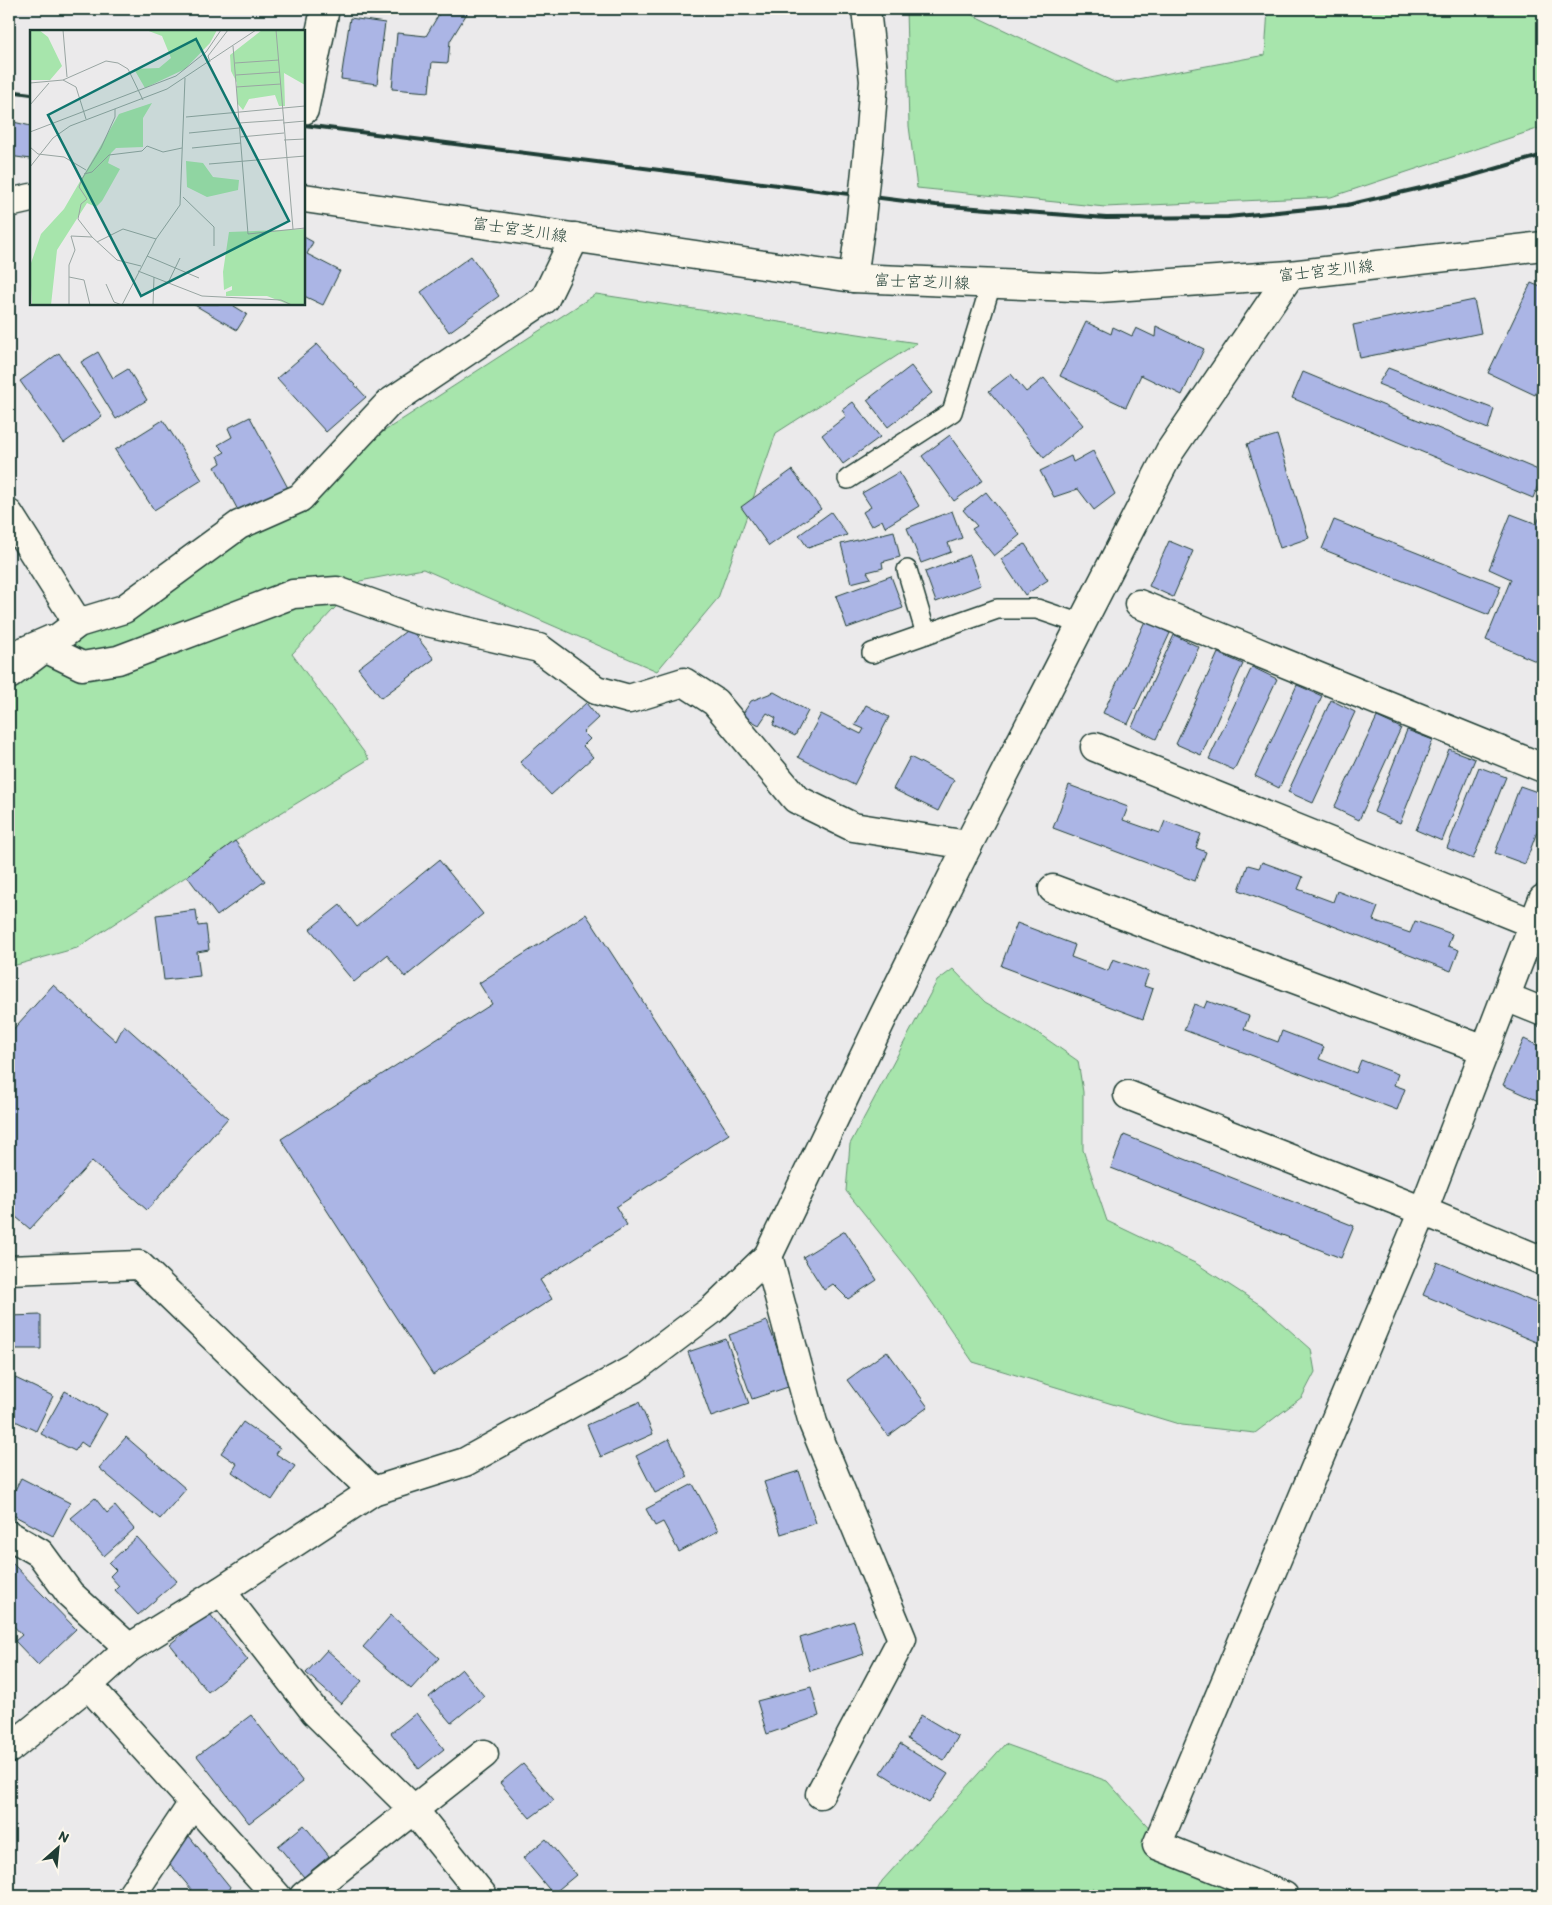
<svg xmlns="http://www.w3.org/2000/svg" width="1552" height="1905" viewBox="0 0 1552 1905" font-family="Itim,'Klee One',sans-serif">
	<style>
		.green { fill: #a7e5ac; stroke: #639170 }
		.building { fill: #abb5e5; stroke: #1f3d34 }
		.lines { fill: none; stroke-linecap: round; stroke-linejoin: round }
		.service-casing { stroke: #1f3d34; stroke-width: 22 }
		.minor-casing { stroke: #1f3d34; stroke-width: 31 }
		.tertiary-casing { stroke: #1f3d34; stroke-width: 31 }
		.primary-casing { stroke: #1f3d34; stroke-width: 31 }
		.service { stroke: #fbf7ec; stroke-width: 19 }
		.minor { stroke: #fbf7ec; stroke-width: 28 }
		.tertiary { stroke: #fbf7ec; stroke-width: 28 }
		.primary { stroke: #fbf7ec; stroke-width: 28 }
		.rail { stroke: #1f3d34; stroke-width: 4 }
		.tertiary-bridge-casing { stroke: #1f3d34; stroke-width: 31; stroke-linecap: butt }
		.tertiary-bridge { stroke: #fbf7ec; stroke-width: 28 }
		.labels { text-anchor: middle; stroke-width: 4.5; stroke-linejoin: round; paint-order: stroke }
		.street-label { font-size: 16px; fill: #1f3d34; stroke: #fbf7ec }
		.inset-road { fill: none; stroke: #99a5a2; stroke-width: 1 }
		.view { fill: #0f766e; fill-opacity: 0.15; stroke: #0f766e; stroke-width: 2.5 }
		.inset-edge { fill: none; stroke: #1f3d34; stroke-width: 2.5 }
	</style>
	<rect width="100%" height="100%" fill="#ebeaeb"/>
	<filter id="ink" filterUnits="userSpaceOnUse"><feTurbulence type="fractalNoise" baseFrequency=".02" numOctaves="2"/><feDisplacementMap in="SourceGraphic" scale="10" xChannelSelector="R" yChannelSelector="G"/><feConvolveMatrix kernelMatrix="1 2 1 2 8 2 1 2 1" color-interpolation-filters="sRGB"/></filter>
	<g filter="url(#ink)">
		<!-- green -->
		<g class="green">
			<polygon points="906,9 960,9 1116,83 1265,55 1268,9 1543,9 1543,127 1331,197 1105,207 917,188 909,126"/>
			<polygon points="596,294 917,343 776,433 718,598 657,671 423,569 360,581 292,654 369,759 235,841 187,876 77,948 9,967 9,674"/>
			<polygon points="953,969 985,1002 1038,1033 1078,1061 1083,1092 1083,1150 1107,1221 1197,1264 1262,1306 1311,1349 1315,1372 1302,1397 1255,1433 1182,1425 973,1362 914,1276 846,1191 850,1144 937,981"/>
			<polygon points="1005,1744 1107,1781 1154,1833 1311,1896 1095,1896 1093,1887 1094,1896 874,1896 882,1881"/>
		</g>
		<!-- building -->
		<g class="building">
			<polygon points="442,9 469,10 450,41 448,63 432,62 429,92 392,89 397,33 426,36"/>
			<polygon points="350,18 385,23 377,84 341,79"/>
			<polygon points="9,121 31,126 31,159 9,156"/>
			<polygon points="304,237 313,242 307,254 340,271 323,305 304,296"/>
			<polygon points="471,256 499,296 449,332 421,292"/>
			<polygon points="1531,283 1543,288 1543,379 1535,395 1488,373"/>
			<polygon points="1474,300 1481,333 1360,358 1353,325"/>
			<polygon points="193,304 235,304 234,306 247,314 237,330"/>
			<polygon points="1086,322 1111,334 1113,327 1132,336 1136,328 1155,337 1156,326 1204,349 1182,395 1141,375 1126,407 1060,376"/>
			<polygon points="317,344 366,397 326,432 277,378"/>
			<polygon points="98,352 113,378 128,369 147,400 116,419 81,362"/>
			<polygon points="59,353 102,416 64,443 20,381"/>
			<polygon points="911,366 932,393 888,427 867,400"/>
			<polygon points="1388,368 1494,409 1488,429 1378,384"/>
			<polygon points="1303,372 1543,472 1533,498 1292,398"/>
			<polygon points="1011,374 1026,392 1044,378 1083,425 1044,458 989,391"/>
			<polygon points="853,402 880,437 843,464 822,435 846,416 842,410"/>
			<polygon points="250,417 288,488 240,514 215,467 221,463 218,456 225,452 218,445 232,437 228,428"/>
			<polygon points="163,420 202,480 154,510 115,450"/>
			<polygon points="950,435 983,480 954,501 922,456"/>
			<polygon points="1277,435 1309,538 1280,548 1247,444"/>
			<polygon points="1093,451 1115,494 1094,510 1078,489 1054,497 1040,471 1071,456 1073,462"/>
			<polygon points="792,470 821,509 769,546 741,507"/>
			<polygon points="899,472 919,506 885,527 882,520 871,526 863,512 871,507 862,493"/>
			<polygon points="986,492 1020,535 994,556 972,529 977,526 963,510"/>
			<polygon points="1543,508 1543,664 1486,640 1511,579 1489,569 1511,514 1537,524"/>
			<polygon points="952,511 962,538 948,543 951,552 921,563 907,528"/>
			<polygon points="831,512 847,535 808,548 799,535"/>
			<polygon points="1334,520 1501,586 1489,615 1322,549"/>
			<polygon points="894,531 900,557 882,562 883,568 867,572 871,578 851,583 841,544"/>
			<polygon points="1169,541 1193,551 1173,597 1149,586"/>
			<polygon points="1025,544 1048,580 1025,595 1001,559"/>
			<polygon points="970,555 981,585 936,602 925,572"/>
			<polygon points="891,576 903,608 847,628 836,596"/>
			<polygon points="1145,621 1170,633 1128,724 1103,713"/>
			<polygon points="410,628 434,659 381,698 358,668"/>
			<polygon points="1174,635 1199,647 1156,739 1132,727"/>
			<polygon points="1218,653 1243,664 1201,755 1176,744"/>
			<polygon points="1252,667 1277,679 1234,770 1209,759"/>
			<polygon points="1297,685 1322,696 1279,788 1255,776"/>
			<polygon points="774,692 808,711 795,736 773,725 776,718 767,713 759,725 742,715 751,701"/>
			<polygon points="1331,700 1355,712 1313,803 1288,792"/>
			<polygon points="586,703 598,718 583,732 590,739 583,746 593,757 551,795 520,762"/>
			<polygon points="866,705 889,717 854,785 798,757 821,714 861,734 864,729 855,725"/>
			<polygon points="1377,717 1401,728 1359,820 1334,808"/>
			<polygon points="1407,730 1433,740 1400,823 1374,812"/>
			<polygon points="1449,749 1475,759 1442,841 1416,830"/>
			<polygon points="910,757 954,780 938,811 893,789"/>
			<polygon points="1479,767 1506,777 1473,859 1447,848"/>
			<polygon points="1069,785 1128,807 1123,820 1160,833 1165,821 1201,834 1196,848 1206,852 1195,881 1053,828"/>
			<polygon points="1520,786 1543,794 1543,816 1525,864 1495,853"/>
			<polygon points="235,841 265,881 217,916 187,876"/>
			<polygon points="439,860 483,914 405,977 387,955 354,982 310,929 340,905 357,927"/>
			<polygon points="1262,862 1303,877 1298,889 1333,902 1337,891 1378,907 1373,920 1410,933 1415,921 1452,934 1448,946 1459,950 1451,971 1239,890 1248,865 1259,868"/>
			<polygon points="196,910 198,926 206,925 209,950 197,952 200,976 164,980 156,915"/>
			<polygon points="586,914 729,1134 616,1207 627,1225 540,1280 552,1299 433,1375 281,1139 492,1004 479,983"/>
			<polygon points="1017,923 1075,945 1071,957 1108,971 1113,959 1149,972 1144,986 1153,989 1143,1019 1001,966"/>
			<polygon points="53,985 116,1041 124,1025 228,1118 147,1210 92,1161 30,1229 9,1211 9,1034"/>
			<polygon points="1207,1001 1249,1016 1244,1029 1278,1042 1282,1031 1324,1047 1319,1059 1356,1073 1361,1060 1398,1074 1394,1085 1405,1089 1397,1110 1184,1030 1194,1004 1204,1008"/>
			<polygon points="1524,1039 1543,1048 1543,1103 1503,1085"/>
			<polygon points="1124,1135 1354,1226 1341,1258 1111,1168"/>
			<polygon points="845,1231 877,1280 848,1299 833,1284 824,1290 803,1257"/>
			<polygon points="1437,1262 1543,1306 1543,1345 1423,1295"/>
			<polygon points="41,1315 41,1349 9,1349 9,1316"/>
			<polygon points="767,1321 791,1386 752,1399 729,1335"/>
			<polygon points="726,1339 749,1404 711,1417 688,1352"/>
			<polygon points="887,1351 928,1407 888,1436 847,1380"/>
			<polygon points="9,1375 53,1396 36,1431 9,1418"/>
			<polygon points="65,1391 107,1414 88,1447 81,1442 75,1451 41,1434"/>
			<polygon points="639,1402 653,1434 601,1457 587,1425"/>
			<polygon points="243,1422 280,1448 276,1454 295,1466 272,1500 232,1472 237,1464 221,1453"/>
			<polygon points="126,1437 186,1489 160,1519 99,1468"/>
			<polygon points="669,1439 688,1477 655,1493 636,1456"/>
			<polygon points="799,1471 816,1523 781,1534 764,1482"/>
			<polygon points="21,1478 70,1503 53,1536 9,1513 9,1502"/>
			<polygon points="693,1484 718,1531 679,1552 663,1522 655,1526 646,1509"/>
			<polygon points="95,1498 107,1513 115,1506 134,1529 104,1556 71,1518"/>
			<polygon points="137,1537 177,1581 138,1615 115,1590 119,1586 110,1576 116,1570 109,1563"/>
			<polygon points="12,1563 76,1629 38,1665 15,1641 22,1635 9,1621 9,1566"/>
			<polygon points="209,1613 248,1660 208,1692 170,1644"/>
			<polygon points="391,1615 439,1658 411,1689 363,1647"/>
			<polygon points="854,1621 864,1654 810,1671 800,1638"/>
			<polygon points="327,1650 362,1681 341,1704 306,1673"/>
			<polygon points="462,1669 484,1696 451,1723 429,1697"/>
			<polygon points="811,1687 819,1716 767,1734 757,1701"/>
			<polygon points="416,1713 444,1749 419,1769 391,1733"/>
			<polygon points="251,1715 303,1782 249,1823 197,1756"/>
			<polygon points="921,1715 958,1737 944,1760 907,1739"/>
			<polygon points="900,1744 948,1774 929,1803 881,1773"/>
			<polygon points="523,1764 554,1800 530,1818 500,1783"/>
			<polygon points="304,1825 329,1856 304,1877 278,1846"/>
			<polygon points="189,1836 231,1888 220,1896 197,1896 164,1857"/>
			<polygon points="546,1839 576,1875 553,1894 523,1858"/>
		</g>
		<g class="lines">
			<!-- service casing -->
			<g class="service-casing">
				<g id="service">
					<polyline points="848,479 952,412 991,284"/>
					<polyline points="907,570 926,634"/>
					<polyline points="9,650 20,648 50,635"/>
					<polyline points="872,653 997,609 1037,609 1081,624"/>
				</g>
			</g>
			<!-- minor casing -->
			<g class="minor-casing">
				<g id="minor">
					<polyline points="304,110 325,9"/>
					<polyline points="9,514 78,623"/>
					<polyline points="1139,604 1543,768"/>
					<polyline points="45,648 82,666 118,660 293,594 337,591 415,619 539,648 596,690 629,699 684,682 715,702 796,799 853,827 968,845"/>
					<polyline points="9,675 78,623 124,609 239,525 300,498 388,404 545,299 575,237"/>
					<polyline points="1095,747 1534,924"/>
					<polyline points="1053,889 1485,1050"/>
					<polyline points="1506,997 1543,1012"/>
					<polyline points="1128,1095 1423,1211 1543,1261"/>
					<polyline points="768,1256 813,1423 902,1639 820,1794"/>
					<polyline points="9,1270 139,1265 373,1491"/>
					<polyline points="9,1535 40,1553 70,1594 129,1648"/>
					<polyline points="221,1591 315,1712 413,1809 483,1896"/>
					<polyline points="88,1685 277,1896"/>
					<polyline points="9,1749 88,1685 129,1648 221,1591 373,1491 465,1462 634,1369 712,1310 768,1256 884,1015 968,845 1170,451 1290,275"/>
					<polyline points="131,1896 193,1803"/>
					<polyline points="304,1896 484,1754"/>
					<polyline points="1284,1896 1157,1845 1423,1211 1543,899"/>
				</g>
			</g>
			<!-- tertiary casing -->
			<g class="tertiary-casing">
				<g id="tertiary">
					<polyline points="866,9 874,81 869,142"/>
					<polyline points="853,278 860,228"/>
				</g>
			</g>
			<!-- primary casing -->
			<g class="primary-casing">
				<g id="primary">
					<polyline points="304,198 853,278 1099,288 1290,275 1543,246"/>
					<polyline points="9,203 31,198"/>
				</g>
			</g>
			<!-- service -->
			<use href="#service" class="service"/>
			<!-- minor -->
			<use href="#minor" class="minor"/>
			<!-- tertiary -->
			<use href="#tertiary" class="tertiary"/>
			<!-- primary -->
			<use href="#primary" class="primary"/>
			<!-- rail -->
			<g class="rail">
				<polyline points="9,91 31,94"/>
				<polyline points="304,125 936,205 1106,218 1228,217 1347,205 1464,178 1543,155"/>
			</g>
			<!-- tertiary-bridge casing -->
			<g class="tertiary-bridge-casing">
				<polyline id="tertiary-bridge" points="860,228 869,142"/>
			</g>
			<!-- tertiary-bridge -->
			<use href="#tertiary-bridge" class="tertiary-bridge"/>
		</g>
	</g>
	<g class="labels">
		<!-- street labels -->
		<g class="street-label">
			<text transform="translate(520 229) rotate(8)" y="6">富士宮芝川線</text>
			<text transform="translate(1326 270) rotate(-6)" y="6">富士宮芝川線</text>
			<text transform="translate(922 281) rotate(2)" y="6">富士宮芝川線</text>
		</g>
	</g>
	<!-- overview -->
	<g transform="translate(30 30)">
		<rect width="275" height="275" fill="#ebeaeb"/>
		<path d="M0 0H9L18 7 32 36 20 50H0ZM116 0H187L180 13 155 39 115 58 104 39 129 38 141 28 132 6ZM232 0H275V55L254 43 255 76H249L245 65 219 69 213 80 207 73V53L201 41 200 25ZM122 73 113 88V117L86 118 81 123 78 133 90 139 72 171 66 177 57 173 27 220 21 275H2L0 236 11 204 34 179 89 84ZM156 131 173 133 183 147 209 150 208 160 177 167 157 157ZM275 199V275H260L237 266H196V262L202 260V256L194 260 193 242 199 202Z" fill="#a7e5ac"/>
		<path class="inset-road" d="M33 0 37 47M246 0 263 199M203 16 218 204 275 198M180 32 178 26 198 0M205 33 249 30M206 45 250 42M33 50 46 57 56 89M0 53 33 50 76 31 88 33 98 39 113 70M206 57 251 54M0 75 19 53M85 79V87L71 118 52 149 49 157 57 169 51 174 48 189 62 207 87 230 111 236M156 87 275 76M209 93 253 90M253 93 275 91M0 102 146 46 176 22 191 0M159 103 209 98M210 107 254 103M254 110 275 109M0 117 8 124 34 127 56 140M162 118 211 113M179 134 275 126M0 137 23 108 40 96 137 59 226 0M54 144 62 142 79 125 112 121 117 116 133 122 152 118M153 167 184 197V216M67 212 93 199 126 209M117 226 169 248M108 241 172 266 251 270 262 275M39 247 54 250 60 275M138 253 150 228M76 254 84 272 92 275 126 209 150 175 155 48M39 275V235L45 220 41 206 62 207M123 275 124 247"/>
		<path class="view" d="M166 9 259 191 111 266 18 85Z"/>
		<rect width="275" height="275" class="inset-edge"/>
	</g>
	<!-- margin -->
	<rect width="1552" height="1905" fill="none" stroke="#fbf7ec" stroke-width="30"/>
	<rect x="15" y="15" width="1522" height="1875" fill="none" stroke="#1f3d34" stroke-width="2" filter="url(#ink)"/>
	<!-- north arrow -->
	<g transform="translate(58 1848) rotate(27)" stroke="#fbf7ec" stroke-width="4" paint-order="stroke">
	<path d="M0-4L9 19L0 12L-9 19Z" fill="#1f3d34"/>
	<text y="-8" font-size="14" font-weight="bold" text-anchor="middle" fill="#1f3d34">N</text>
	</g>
</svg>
